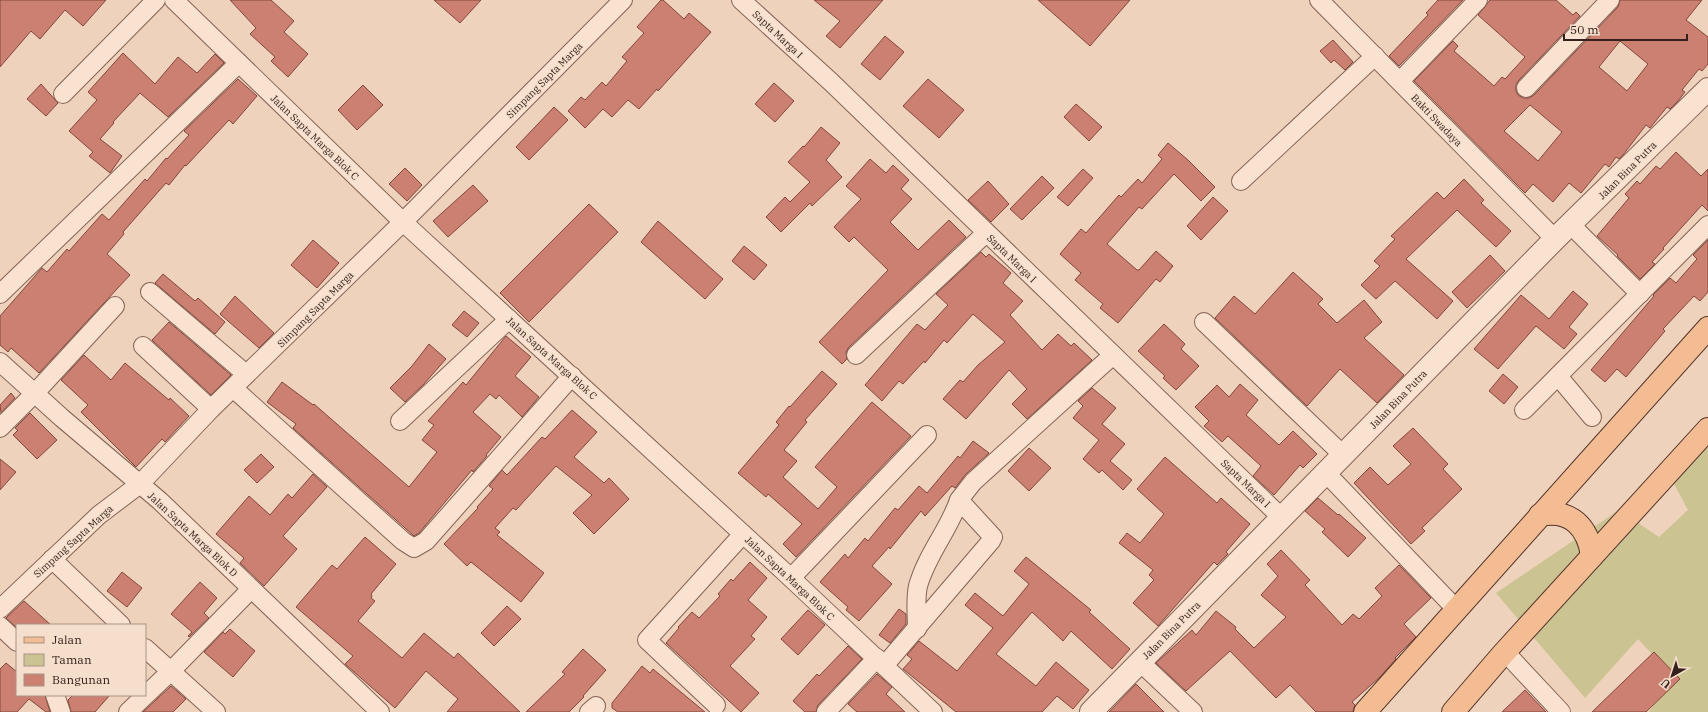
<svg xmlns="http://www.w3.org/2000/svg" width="1708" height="712" viewBox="0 0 1708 712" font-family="'IBM Plex Serif',serif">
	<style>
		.green { fill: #cbc391 }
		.building { fill: #cc8072; stroke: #84463c; fill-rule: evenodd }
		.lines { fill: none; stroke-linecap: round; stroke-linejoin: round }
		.minor-casing { stroke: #856356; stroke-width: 20 }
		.tertiary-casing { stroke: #856356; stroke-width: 24 }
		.primary-casing { stroke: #52332b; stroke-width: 24 }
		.minor { stroke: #f9e2cf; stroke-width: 18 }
		.tertiary { stroke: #f9e2cf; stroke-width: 22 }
		.primary { stroke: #f3bc92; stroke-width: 22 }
		.labels { text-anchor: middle; stroke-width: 3; stroke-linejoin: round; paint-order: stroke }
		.street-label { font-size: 10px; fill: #34211b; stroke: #f5dfcc }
	</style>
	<rect width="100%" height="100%" fill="#eed2bc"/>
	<!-- green -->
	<polygon class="green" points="1708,420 1708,712 1649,712 1672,675 1638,639 1585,698 1496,593 1619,510 1659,537 1688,510 1664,465"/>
	<!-- building -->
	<g class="building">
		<polygon points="0,0 106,0 83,26 65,10 40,39 31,31 0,67"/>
		<polygon points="230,0 271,0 294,21 284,32 308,54 288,77 271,61 275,57 250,34 256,28"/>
		<polygon points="434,0 481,0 460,23"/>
		<polygon points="661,0 663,0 684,19 689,13 711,32 679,68 658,91 657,89 639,109 628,100 612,117 603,109 585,128 568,111 581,97 585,100 602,82 606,86 627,61 622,57 644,33 637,27"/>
		<polygon points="814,0 883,0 840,48 826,36 840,21"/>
		<polygon points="1038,0 1130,0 1090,46"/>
		<polygon points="1438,0 1463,0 1399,66 1389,56 1428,15 1426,13"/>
		<path d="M1490 0H1556L1573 15 1576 12 1580 16 1518 81 1516 85V91L1518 95 1523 98H1529L1534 95 1618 7 1620 0H1702L1686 20 1708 37V64L1702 71 1699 69 1682 90 1685 92 1678 101 1670 109 1667 107 1650 128 1646 125 1623 155 1619 159 1616 157 1609 167 1605 164 1581 193 1569 183 1553 202 1533 184 1525 193 1414 81 1453 41 1458 46 1454 51 1494 86 1502 77 1505 79 1525 57 1478 15ZM1620 41 1648 64 1627 91 1599 67ZM1530 105 1562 132 1538 161 1504 131Z"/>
		<polygon points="885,36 904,52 880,80 861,64"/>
		<polygon points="1333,40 1353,62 1345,70 1334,60 1331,63 1320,51"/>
		<polygon points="123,53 155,84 178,57 197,73 215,54 224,63 168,117 140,93 113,122 114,123 100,139 122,156 110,173 89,156 93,152 69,131 97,100 88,92"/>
		<polygon points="238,79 257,96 233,124 229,120 186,166 185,165 169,185 166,183 123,232 124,234 107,254 130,275 39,373 11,348 8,352 0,345 0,316 42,268 47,272 67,249 69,251 102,214 109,220 145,179 147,181 166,158 167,159 189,135 184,131"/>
		<polygon points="928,79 964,110 939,138 903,106"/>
		<polygon points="774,83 794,101 775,122 755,104"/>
		<polygon points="41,84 58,103 46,116 27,99"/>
		<polygon points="363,85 383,105 357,130 338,110"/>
		<polygon points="1076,104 1102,127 1089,141 1064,117"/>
		<polygon points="554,107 568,120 529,160 516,147"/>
		<polygon points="821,127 840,143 826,160 842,177 812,206 810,203 781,232 766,217 785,197 790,202 810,182 788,162 803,146 804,147"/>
		<polygon points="1168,143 1188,160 1215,187 1201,201 1174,174 1142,209 1139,207 1107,244 1137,270 1139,270 1156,251 1173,266 1160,282 1156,279 1118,323 1100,308 1103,304 1075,280 1081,273 1060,254 1081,229 1086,233 1119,195 1121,197 1138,179 1142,183 1162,159 1158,155"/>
		<polygon points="1676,152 1701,176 1708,169 1708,211 1702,205 1663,248 1664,249 1652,262 1655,264 1640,279 1617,256 1618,255 1597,236 1629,198 1625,194 1637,181 1640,184 1656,166 1660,169"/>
		<polygon points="870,159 886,173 893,165 909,180 901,189 912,199 890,222 918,250 949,220 966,237 849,347 846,352 847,359 842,364 819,342 888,270 854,237 849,242 834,227 861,199 846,186"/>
		<polygon points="405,168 422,185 407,201 389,184"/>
		<polygon points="1083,169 1093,178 1068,206 1057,197"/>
		<polygon points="1042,176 1054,188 1022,220 1010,209"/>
		<polygon points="1464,179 1484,200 1481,203 1511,231 1496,247 1457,210 1406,259 1453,301 1437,319 1395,281 1376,299 1361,285 1380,266 1374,261 1395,239 1391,236 1437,192 1444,199"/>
		<polygon points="988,181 1009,204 991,222 968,200"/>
		<polygon points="473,185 488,201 448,237 433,221"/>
		<polygon points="1213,197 1228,211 1201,240 1187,226"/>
		<polygon points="589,204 618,232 529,322 500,293"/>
		<polygon points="658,221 723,279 705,299 641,242"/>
		<polygon points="313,240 339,263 317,288 291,265"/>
		<polygon points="1708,240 1708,292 1700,301 1694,296 1663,329 1665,331 1626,377 1617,369 1605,382 1591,370 1654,296 1653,295 1670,278 1676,283 1697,259 1693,255"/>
		<polygon points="744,246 767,265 754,280 732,261"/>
		<polygon points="981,252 986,257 989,254 1011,273 1003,283 1023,301 1010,315 1042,350 1058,334 1071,346 1074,343 1092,360 1027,419 1012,404 1027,389 1009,370 966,419 943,399 960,380 963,382 978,365 1005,342 973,314 947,343 944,340 925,363 924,361 903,384 899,381 882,401 865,385 917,324 925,330 948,305 936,294"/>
		<polygon points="1490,255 1505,271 1467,308 1452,292"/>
		<polygon points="1293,272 1323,299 1318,304 1337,323 1364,300 1382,322 1364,338 1404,375 1377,403 1340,369 1307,406 1215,318 1234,296 1255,314"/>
		<polygon points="163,274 195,301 198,298 225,322 215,334 155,283"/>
		<polygon points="1573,291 1588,304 1569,327 1577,334 1564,349 1536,326 1498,369 1474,349 1521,295 1549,319"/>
		<polygon points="235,296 274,333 259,348 220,314"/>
		<polygon points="464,311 479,323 467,337 452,325"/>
		<polygon points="169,322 231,375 211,395 152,340"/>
		<polygon points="1164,324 1185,344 1181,349 1199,366 1176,390 1163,378 1165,376 1138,351"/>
		<polygon points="506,336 531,357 515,376 539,397 522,417 499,395 496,399 490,394 473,412 501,437 486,455 487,456 473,472 472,470 419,533 414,536 293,428 296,424 267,402 282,382 313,405 314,404 409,487 437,452 422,440 434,425 428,421 463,382 466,385"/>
		<polygon points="429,344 446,359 423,385 405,402 390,388 412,366"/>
		<polygon points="84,355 111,380 125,363 169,400 170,398 189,416 165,442 162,439 136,467 81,412 88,405 61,380"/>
		<polygon points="822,371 837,384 805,420 807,422 784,450 797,461 783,477 818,509 837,487 815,467 872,402 911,436 796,557 783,544 802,524 768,494 766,497 738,473 779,425 776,422 789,406 790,407"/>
		<polygon points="1503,374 1518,387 1504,404 1489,391"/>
		<polygon points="1240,384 1258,400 1246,415 1279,445 1293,431 1317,454 1303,468 1300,465 1274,495 1253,476 1261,466 1228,436 1222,442 1204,426 1209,421 1195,407 1217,385 1229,397"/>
		<polygon points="1092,388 1116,408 1102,424 1125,444 1110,461 1132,480 1123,490 1102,470 1099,473 1083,459 1099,440 1073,418 1083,406 1078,401"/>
		<polygon points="11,393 15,398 1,413 0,405"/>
		<polygon points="572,410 597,432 574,457 604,483 609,478 629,499 594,534 573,513 592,495 556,466 516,510 513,508 495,528 500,532 497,535 544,573 521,602 471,562 467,566 444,544 478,508 477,507 493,489 489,486 502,470 507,475 542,437 545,439"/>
		<polygon points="30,413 57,440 37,459 13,435 18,430 15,428"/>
		<polygon points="1413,428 1448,464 1443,469 1462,489 1422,528 1425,531 1411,544 1354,483 1370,467 1388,485 1411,464 1393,446"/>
		<polygon points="973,441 989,453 966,474 955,488 952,486 925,516 921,511 890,549 889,547 872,566 892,584 859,621 846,610 848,607 820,582 845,554 848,558 865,538 868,541 895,508 898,510 919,486 927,493 958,456 960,458"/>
		<polygon points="1029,448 1051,468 1029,491 1008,471"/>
		<polygon points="261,454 274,467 257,483 244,470"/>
		<polygon points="1165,457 1217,503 1221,498 1250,524 1226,552 1228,554 1217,565 1214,562 1158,626 1133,603 1154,580 1149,575 1153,570 1119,543 1127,533 1140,543 1164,514 1137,489"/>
		<polygon points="0,459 16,472 0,490"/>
		<polygon points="313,474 327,487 283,536 297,549 264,586 240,563 244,558 216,534 249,496 270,515 288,494 292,498"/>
		<polygon points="1318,498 1338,515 1339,514 1366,538 1348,557 1322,532 1325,529 1305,511"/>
		<polygon points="365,537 396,564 371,594 372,596 371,598 375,601 358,621 402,658 424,633 454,658 458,653 520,712 447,712 458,699 426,671 395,708 345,664 353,656 296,607 332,565 337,569"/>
		<polygon points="1281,550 1310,580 1305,585 1342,625 1353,614 1359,619 1382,596 1375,588 1399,565 1431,598 1404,624 1416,637 1395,658 1396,659 1380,677 1352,702 1355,705 1353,712 1316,712 1290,685 1276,698 1230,651 1186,691 1156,663 1192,630 1196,635 1216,611 1236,627 1235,629 1254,648 1286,617 1261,595 1278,576 1267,564"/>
		<polygon points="1026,557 1091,610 1089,612 1130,649 1112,669 1071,631 1063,641 1032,612 996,654 1036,686 1056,662 1089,690 1073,709 1057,696 1042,712 956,712 903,669 912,659 907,655 919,641 957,671 993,628 965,605 975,593 1003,616 1029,584 1014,571"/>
		<polygon points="750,562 767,578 748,600 767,617 751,636 755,639 730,666 759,693 741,712 666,643 679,628 678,627 692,612 699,618 720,596 718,594 731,579 733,581"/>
		<polygon points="122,572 142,588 127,607 107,591"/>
		<polygon points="200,582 217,598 204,613 209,618 189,637 188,636 192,632 171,614"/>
		<polygon points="24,601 51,625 17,625 17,628 6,618"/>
		<polygon points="507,606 521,619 494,646 481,633"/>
		<polygon points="899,609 906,614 906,624 890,643 879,635"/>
		<polygon points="808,610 825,625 798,655 781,639"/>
		<polygon points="230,629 255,651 233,677 204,652 223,632 225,634"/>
		<polygon points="848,646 862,659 818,705 816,712 805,712 793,701 817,674 819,676"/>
		<polygon points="583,649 606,670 583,696 584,697 569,712 526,712 565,674 562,672"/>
		<polygon points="1654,652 1680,679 1646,712 1592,712"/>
		<polygon points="6,663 17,672 17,695 45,695 50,712 46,712 29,699 17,712 0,712 0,669"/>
		<polygon points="642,666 650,673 653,669 705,712 618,712 612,708 612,703"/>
		<polygon points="877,674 892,687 886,694 905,712 857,712 848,704"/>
		<polygon points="1136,684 1164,712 1109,712"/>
		<polygon points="171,686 186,699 173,712 143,712"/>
		<polygon points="1525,690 1546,712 1502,712"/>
		<polygon points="73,695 110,695 95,712 71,712 68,700"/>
	</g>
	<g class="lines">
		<!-- minor casing -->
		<g class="minor-casing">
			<g id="minor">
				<polyline points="174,0 403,222 791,578 933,712"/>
				<polyline points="741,0 831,82 1282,518"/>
				<polyline points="1319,0 1555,239"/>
				<polyline points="1400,81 1478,0"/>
				<polyline points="1526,88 1610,0"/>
				<polyline points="63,94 156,0"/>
				<polyline points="1241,181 1375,56"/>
				<polyline points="1571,225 1640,294"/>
				<polyline points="150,292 246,374"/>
				<polyline points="0,294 239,63"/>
				<polyline points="1204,322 1343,455"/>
				<polyline points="143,346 211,409"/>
				<polyline points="856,355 986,233"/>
				<polyline points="0,362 62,418 160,501 380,712"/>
				<polyline points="1558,376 1592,417"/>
				<polyline points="233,388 403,541 414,548 426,541 572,376"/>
				<polyline points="1524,410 1708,225"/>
				<polyline points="400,421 509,319"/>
				<polyline points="0,428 34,394 115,306"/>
				<polyline points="1327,474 1456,609"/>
				<polyline points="52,559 121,625"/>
				<polyline points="791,578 927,435"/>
				<polyline points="0,609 99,515 140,484 211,409 403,222 623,0"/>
				<polyline points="0,626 17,642"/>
				<path d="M917 629C917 615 915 599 918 586 927 554 949 530 959 500"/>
				<polyline points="145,648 216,712"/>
				<polyline points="1505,652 1561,712"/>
				<polyline points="1140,662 1193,712"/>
				<polyline points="884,666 991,541 993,537 959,500 973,482 1113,355"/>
				<polyline points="55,695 61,712"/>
				<polyline points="716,705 647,640 743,534"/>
				<polyline points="128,712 170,672 251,589"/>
				<polyline points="589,712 596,706"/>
				<polyline points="826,712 877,658"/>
			</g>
		</g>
		<!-- tertiary casing -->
		<g class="tertiary-casing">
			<polyline id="tertiary" points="1091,712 1555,239 1708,89"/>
		</g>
		<!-- primary casing -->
		<g class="primary-casing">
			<g id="primary">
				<path d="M1540 515C1571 509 1588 527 1592 556"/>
				<polyline points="1365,712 1708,328"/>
				<polyline points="1453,712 1502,655 1708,429"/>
			</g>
		</g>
		<!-- minor -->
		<use href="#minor" class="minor"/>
		<!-- tertiary -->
		<use href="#tertiary" class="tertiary"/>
		<!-- primary -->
		<use href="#primary" class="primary"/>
	</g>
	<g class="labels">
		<!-- street labels -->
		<g class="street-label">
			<text transform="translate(778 34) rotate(43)" y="4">Sapta Marga I</text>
			<text transform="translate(544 80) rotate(-45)" y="4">Simpang Sapta Marga</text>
			<text transform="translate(1437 120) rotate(46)" y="4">Bakti Swadaya</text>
			<text transform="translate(315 137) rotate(44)" y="4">Jalan Sapta Marga Blok C</text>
			<text transform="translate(1627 170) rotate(-45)" y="4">Jalan Bina Putra</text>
			<text transform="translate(1012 258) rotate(44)" y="4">Sapta Marga I</text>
			<text transform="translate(315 309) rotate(-45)" y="4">Simpang Sapta Marga</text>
			<text transform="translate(552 358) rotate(42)" y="4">Jalan Sapta Marga Blok C</text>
			<text transform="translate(1398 399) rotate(-46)" y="4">Jalan Bina Putra</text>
			<text transform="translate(1246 483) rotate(44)" y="4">Sapta Marga I</text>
			<text transform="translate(193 534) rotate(43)" y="4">Jalan Sapta Marga Blok D</text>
			<text transform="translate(73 541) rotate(-42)" y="4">Simpang Sapta Marga</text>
			<text transform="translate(790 578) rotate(43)" y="4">Jalan Sapta Marga Blok C</text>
			<text transform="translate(1171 630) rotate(-45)" y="4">Jalan Bina Putra</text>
		</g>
	</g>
	<!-- legend -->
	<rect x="16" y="624" width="130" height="72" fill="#f5dfcc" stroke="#a89385"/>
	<rect x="24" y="637" width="20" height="6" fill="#f3bc92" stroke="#a89385"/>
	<text x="52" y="644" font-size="12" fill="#34211b">Jalan</text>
	<rect x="24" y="654" width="20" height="12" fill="#cbc391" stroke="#a89385"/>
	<text x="52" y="664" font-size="12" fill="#34211b">Taman</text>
	<rect x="24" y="674" width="20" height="12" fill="#cc8072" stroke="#a89385"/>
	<text x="52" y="684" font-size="12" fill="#34211b">Bangunan</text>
	<!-- north arrow -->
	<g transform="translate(1672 676) rotate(219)" stroke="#f5dfcc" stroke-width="3" paint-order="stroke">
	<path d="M0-3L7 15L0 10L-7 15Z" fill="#34211b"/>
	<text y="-6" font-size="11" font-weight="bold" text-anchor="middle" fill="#34211b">U</text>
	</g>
	<!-- scale -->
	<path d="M1564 34v6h123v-6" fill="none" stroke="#34211b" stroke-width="2"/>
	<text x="1570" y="34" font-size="12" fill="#34211b" stroke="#f5dfcc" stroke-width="3" paint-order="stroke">50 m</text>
</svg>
